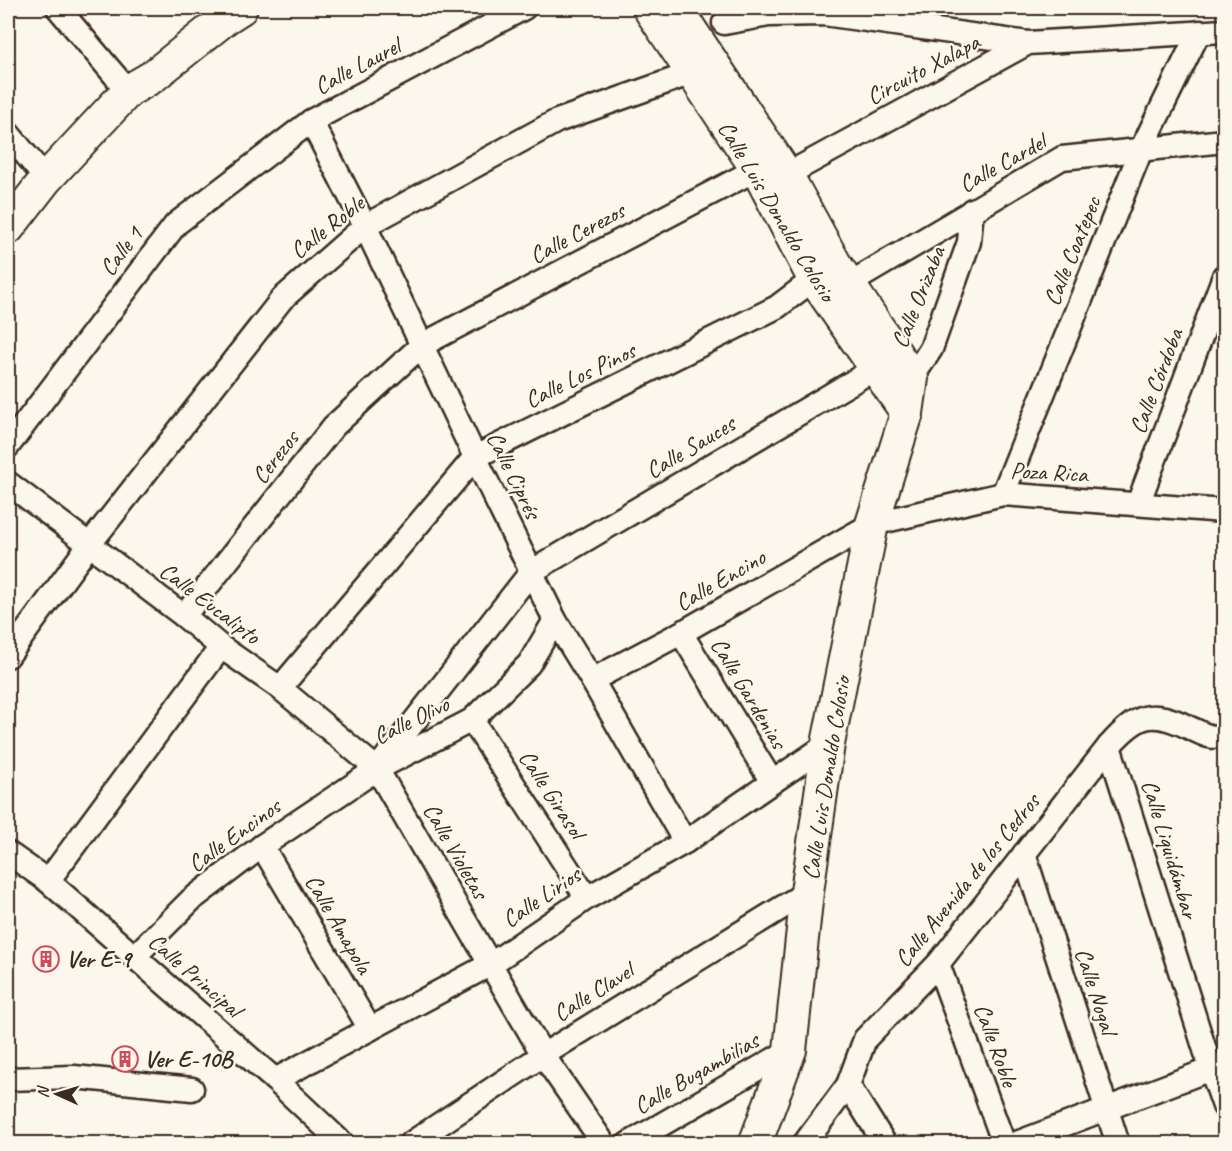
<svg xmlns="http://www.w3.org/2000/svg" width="1232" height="1151" viewBox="0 0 1232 1151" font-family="Caveat,sans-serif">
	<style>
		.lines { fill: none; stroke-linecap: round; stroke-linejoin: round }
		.street-casing { stroke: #3b2a1e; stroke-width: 27 }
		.secondary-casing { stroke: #3b2a1e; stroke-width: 36 }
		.street { stroke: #fbf7ec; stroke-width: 22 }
		.secondary { stroke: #fbf7ec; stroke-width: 32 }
		.labels { text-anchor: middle; stroke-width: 5; stroke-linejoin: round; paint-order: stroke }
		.street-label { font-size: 24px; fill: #3b2a1e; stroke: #fbf7ec }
		.poi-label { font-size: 24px; font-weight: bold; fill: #3b2a1e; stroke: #fbf7ec; text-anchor: start }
	</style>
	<rect width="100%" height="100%" fill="#fbf7ec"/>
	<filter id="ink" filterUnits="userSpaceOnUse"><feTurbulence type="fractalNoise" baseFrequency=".0167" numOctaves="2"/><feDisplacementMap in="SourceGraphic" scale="12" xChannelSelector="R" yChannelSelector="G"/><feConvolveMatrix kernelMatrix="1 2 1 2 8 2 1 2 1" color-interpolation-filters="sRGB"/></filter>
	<g filter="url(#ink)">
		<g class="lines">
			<!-- street casing -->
			<g class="street-casing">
				<g id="street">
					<polyline points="58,8 128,91"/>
					<polyline points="724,23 769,15 824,14 1028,43"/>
					<polyline points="311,121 365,226 475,457 555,620 592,680 685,842"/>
					<polyline points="8,133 46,179"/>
					<polyline points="775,181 1028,43 1224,31"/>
					<polyline points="837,291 1062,158 1224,141"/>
					<polyline points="904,390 931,349 969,242 972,210"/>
					<polyline points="8,446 176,224 311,121 524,8"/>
					<polyline points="8,483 184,616 221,647 280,688 377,769 543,1055 604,1144"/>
					<polyline points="1003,494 1141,150 1199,32"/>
					<polyline points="1138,504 1224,276"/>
					<polyline points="184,616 333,427 422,345 757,169"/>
					<polyline points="681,633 772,782"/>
					<polyline points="8,656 89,545 282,299 365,226 557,121 692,73"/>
					<polyline points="592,680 681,633 872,524 1003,494 1224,511"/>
					<polyline points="280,688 475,457 777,307 814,279"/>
					<polyline points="472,720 587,898"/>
					<polyline points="1109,746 1211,1069 1224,1106"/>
					<polyline points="377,769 531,572 876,368"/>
					<polyline points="262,846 370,1029"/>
					<polyline points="8,853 48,881 275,1080 343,1144"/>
					<polyline points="1024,854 1118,1144"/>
					<polyline points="48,881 221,647"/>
					<polyline points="134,957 191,900 262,846 377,769 472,720 529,664 555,620"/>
					<polyline points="938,964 1004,1144"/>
					<polyline points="8,1079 74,1077 192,1089"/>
					<polyline points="275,1080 491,964 587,898 685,842 828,744"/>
					<polyline points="848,1085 885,1144"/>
					<polyline points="410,1144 543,1055 807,892"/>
					<polyline points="628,1144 790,1050"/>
					<path d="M804 1144 848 1085 865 1039 938 964 1109 746C1137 715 1150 708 1190 728 1204 734 1209 739 1224 736"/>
					<polyline points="1014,1144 1211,1069"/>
				</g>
			</g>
			<!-- secondary casing -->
			<g class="secondary-casing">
				<g id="secondary">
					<polyline points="649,8 757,169 814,279 907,413"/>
					<polyline points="676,8 786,174 835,264 912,378 907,413 872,524 828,744 807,892 790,1050 755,1144"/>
					<polyline points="8,228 46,179 128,91 152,77 227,17 241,8"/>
				</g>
			</g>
			<!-- street -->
			<use href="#street" class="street"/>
			<!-- secondary -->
			<use href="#secondary" class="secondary"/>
		</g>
	</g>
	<!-- icons -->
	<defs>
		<g id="building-ring" transform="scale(1.35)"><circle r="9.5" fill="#fbf7ec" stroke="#d1495b" stroke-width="1.5"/><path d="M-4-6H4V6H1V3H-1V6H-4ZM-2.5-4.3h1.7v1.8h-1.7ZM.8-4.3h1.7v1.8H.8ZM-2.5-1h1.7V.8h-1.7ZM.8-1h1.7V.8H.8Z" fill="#d1495b"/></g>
	</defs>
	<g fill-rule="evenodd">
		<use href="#building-ring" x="46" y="959"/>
		<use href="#building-ring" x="125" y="1059"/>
	</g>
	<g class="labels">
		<!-- street labels -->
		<g class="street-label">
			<text transform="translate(357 66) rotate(-28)" y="8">Calle Laurel</text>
			<text transform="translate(923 69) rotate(-28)" y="8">Circuito Xalapa</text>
			<text transform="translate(1002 163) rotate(-29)" y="8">Calle Cardel</text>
			<text transform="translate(777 211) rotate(59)" y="8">Calle Luis Donaldo Colosio</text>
			<text transform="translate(327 227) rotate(-38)" y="8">Calle Roble</text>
			<text transform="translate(577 233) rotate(-28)" y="8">Calle Cerezos</text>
			<text transform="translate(121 251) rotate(-53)" y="8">Calle 1</text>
			<text transform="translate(1072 251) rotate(-68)" y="8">Calle Coatepec</text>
			<text transform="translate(918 297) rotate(-68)" y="8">Calle Orizaba</text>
			<text transform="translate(580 375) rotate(-26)" y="8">Calle Los Pinos</text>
			<text transform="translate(1156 381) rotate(-69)" y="8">Calle Córdoba</text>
			<text transform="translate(690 447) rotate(-31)" y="8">Calle Sauces</text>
			<text transform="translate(275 457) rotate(-52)" y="8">Cerezos</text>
			<text transform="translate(1049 472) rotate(3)" y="8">Poza Rica</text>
			<text transform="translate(514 475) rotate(64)" y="8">Calle Ciprés</text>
			<text transform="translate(720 580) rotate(-30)" y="8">Calle Encino</text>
			<text transform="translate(210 603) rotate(37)" y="8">Calle Eucalipto</text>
			<text transform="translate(749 693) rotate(59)" y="8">Calle Gardenias</text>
			<text transform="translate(411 720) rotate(-26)" y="8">Calle Olivo</text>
			<text transform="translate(826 778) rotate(-81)" y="8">Calle Luis Donaldo Colosio</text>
			<text transform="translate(552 794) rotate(57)" y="8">Calle Girasol</text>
			<text transform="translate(234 835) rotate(-36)" y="8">Calle Encinos</text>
			<text transform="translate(1170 849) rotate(73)" y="8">Calle Liquidámbar</text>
			<text transform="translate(456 851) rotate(60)" y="8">Calle Violetas</text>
			<text transform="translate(967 880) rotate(-51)" y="8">Calle Avenida de los Cedros</text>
			<text transform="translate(541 897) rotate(-34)" y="8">Calle Lirios</text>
			<text transform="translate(339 924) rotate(60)" y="8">Calle Amapola</text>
			<text transform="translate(195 975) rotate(41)" y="8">Calle Principal</text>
			<text transform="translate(1096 991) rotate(72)" y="8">Calle Nogal</text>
			<text transform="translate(593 992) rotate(-32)" y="8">Calle Clavel</text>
			<text transform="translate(996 1045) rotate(70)" y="8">Calle Roble</text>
			<text transform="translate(696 1073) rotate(-30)" y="8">Calle Bugambilias</text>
		</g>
		<!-- poi labels -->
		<g class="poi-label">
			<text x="66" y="967">Ver E-9</text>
			<text x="144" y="1067">Ver E-10B</text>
		</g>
	</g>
	<!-- margin -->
	<rect width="1232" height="1151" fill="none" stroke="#fbf7ec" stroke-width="30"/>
	<rect x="15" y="15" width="1202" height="1121" fill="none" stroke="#3b2a1e" stroke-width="2" filter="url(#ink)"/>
	<!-- north arrow -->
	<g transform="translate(57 1094) rotate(274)" stroke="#fbf7ec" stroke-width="4.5" paint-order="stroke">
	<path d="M0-4.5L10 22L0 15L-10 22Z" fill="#3b2a1e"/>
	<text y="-9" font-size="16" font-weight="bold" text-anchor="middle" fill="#3b2a1e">N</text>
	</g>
</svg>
